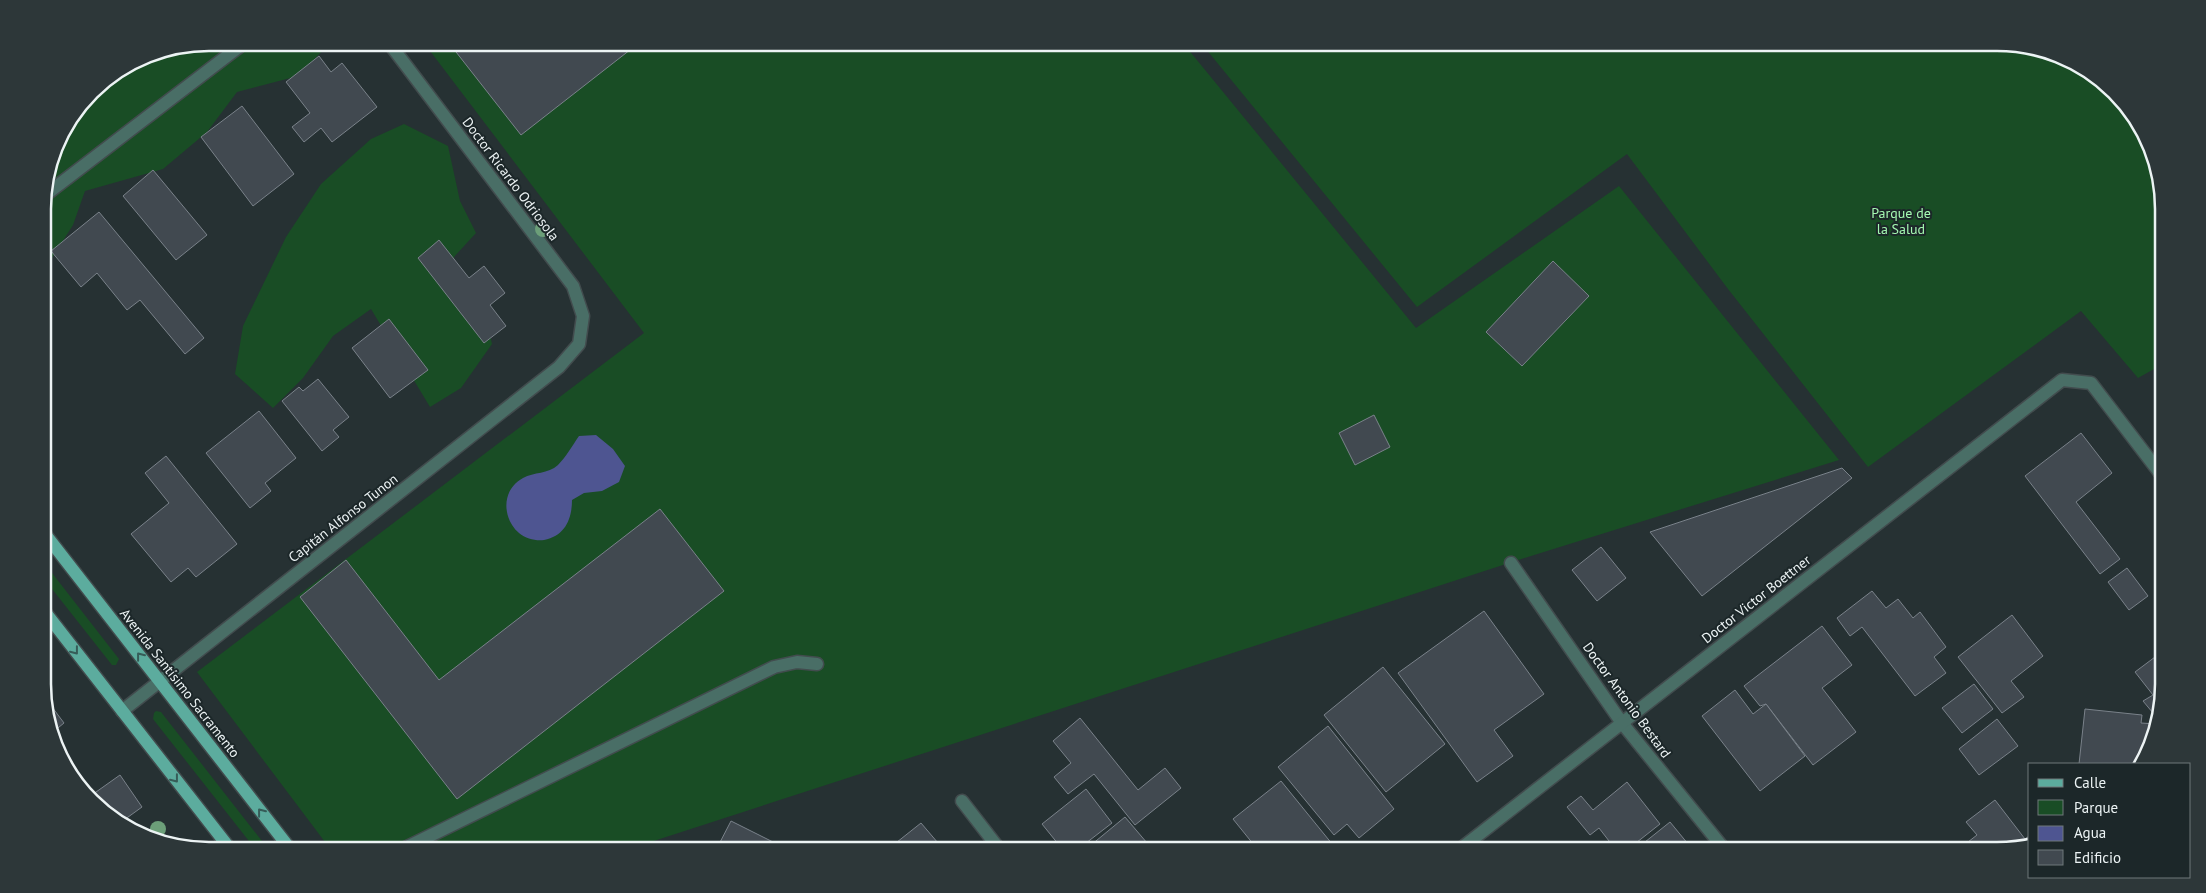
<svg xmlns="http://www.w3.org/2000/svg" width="2206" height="893" viewBox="0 0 2206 893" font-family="'PT Sans',sans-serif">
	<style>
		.green { fill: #194d25 }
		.water { fill: #4e5591 }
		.building { fill: #414950; stroke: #7a828a }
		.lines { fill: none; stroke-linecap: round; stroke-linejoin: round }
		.lane-casing { stroke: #424c4e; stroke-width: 15 }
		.street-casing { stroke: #424c4e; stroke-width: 15 }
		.primary-casing { stroke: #424c4e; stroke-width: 15 }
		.lane { stroke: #496e66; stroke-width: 12 }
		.street { stroke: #496e66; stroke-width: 12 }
		.primary { stroke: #5cac9e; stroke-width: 12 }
		.tree { fill: #6c9f79 }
		.oneway { stroke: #365c58 }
		.labels { text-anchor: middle; stroke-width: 4; stroke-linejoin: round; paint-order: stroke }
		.street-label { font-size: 14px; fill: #ecf3f4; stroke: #1c2729 }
		.park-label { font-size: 14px; fill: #a5f9b2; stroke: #1c2729 }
		.rim { fill: none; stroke: #ecf3f4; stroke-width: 2.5 }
	</style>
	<rect width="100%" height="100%" fill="#263133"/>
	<!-- green -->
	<g class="green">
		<polygon points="209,43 330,43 298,76 237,92 207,132 163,169 85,191 73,225 43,272 43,198 60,135 99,84 146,55"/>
		<polygon points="424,43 1183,43 1416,328 1619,186 1839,460 1531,556 626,850 331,850 197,672 644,333"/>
		<polygon points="1201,43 1997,43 2051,51 2090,71 2129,108 2162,187 2163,364 2138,378 2081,311 1868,467 1728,289 1627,154 1417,307"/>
		<polygon points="404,124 448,146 460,201 476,233 454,257 451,301 484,310 492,344 461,388 430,407 371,309 333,336 303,378 273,408 235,374 243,326 286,237 321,184 371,139"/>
		<polygon points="45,564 119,659 116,665 112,665 45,580"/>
		<polygon points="156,711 161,712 269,850 256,850 153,719 154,713"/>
	</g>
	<!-- water -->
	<path class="water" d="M596 435 613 449 625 466 619 482 602 491 584 493 572 500C572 519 565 536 544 540 536 541 526 539 519 533 502 518 501 490 523 478 534 472 548 474 558 465 566 457 572 446 579 436Z"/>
	<!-- building -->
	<g class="building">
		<polygon points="449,43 632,43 635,46 521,135"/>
		<polygon points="319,56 331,72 342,63 377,107 332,142 321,128 304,142 292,127 310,113 286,82"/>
		<polygon points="242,106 294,174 253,206 201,137"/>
		<polygon points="153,170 207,235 176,260 123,196"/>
		<polygon points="99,212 204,338 185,354 140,300 127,310 97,273 81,287 51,251"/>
		<polygon points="439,240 469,278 484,266 505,293 490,305 506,326 484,343 418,258"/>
		<polygon points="1553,261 1589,296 1522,366 1486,332"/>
		<polygon points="389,319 428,370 390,398 352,348"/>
		<polygon points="318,379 349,417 333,430 339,437 322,451 282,401 299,387 303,391"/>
		<polygon points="259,411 296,458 265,483 271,491 250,508 206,453"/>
		<polygon points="1374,415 1390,447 1355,465 1339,433"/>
		<polygon points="2081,433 2112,473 2076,502 2120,559 2100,574 2025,476"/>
		<polygon points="166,456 237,544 196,577 188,568 171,582 131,534 169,503 145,473"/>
		<polygon points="1842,468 1852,478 1702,596 1650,532"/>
		<polygon points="660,509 724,591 457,799 300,597 346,560 439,680"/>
		<polygon points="1601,547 1626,578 1597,601 1572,570"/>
		<polygon points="2127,568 2148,596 2129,610 2108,582"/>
		<polygon points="1872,591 1886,608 1898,599 1913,618 1920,612 1946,647 1934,657 1946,673 1915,696 1862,627 1850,636 1837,618"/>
		<polygon points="1484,611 1544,694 1494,730 1513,756 1477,782 1398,673"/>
		<polygon points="2012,615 2043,656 2011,681 2024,697 2002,713 1958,657"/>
		<polygon points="1822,626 1852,665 1822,688 1856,732 1813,765 1766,704 1760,706 1744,686"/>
		<polygon points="2163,651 2164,684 2158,719 2143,701 2153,695 2135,672"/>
		<polygon points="1383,667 1445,744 1386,792 1324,715"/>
		<polygon points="1974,684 1993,709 1962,733 1942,708"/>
		<polygon points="1735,690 1753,714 1766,704 1805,756 1760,791 1702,716"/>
		<polygon points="46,699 64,723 53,732 46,716"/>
		<polygon points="2085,709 2142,715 2141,723 2157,724 2155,738 2140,764 2079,764"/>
		<polygon points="1080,718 1138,790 1165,768 1181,788 1135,825 1094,774 1068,794 1054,777 1071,763 1053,741"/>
		<polygon points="1997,719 2018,746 1979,775 1959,749"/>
		<polygon points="1328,726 1394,809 1359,838 1347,824 1334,835 1278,767"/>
		<polygon points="120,775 142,807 124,820 89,797"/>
		<polygon points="1281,781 1337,850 1258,850 1233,819"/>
		<polygon points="1627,782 1660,824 1627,850 1616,850 1599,828 1590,835 1567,807 1581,796 1593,810"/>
		<polygon points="1086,789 1112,823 1077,850 1063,850 1042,824"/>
		<polygon points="1995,800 2025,839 2029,836 2030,837 2030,846 2007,850 1973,850 1968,842 1977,835 1966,822"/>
		<polygon points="1125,817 1153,850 1085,850"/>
		<polygon points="731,821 789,850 716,850"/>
		<polygon points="1670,822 1693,850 1635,850"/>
		<polygon points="921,823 944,850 887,850"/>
	</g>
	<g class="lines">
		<!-- lane casing -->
		<g class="lane-casing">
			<polyline id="lane" points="401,850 774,667 797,662 817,664"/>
		</g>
		<!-- street casing -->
		<g class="street-casing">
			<g id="street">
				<polyline points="44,196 244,43"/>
				<polyline points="1511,563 1622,723 1725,850"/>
				<polyline points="122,711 559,367 579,344 583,316 573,286 389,43"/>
				<polyline points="962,801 1000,850"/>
				<polyline points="1459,850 2062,380 2091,383 2163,477"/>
			</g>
		</g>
		<!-- primary casing -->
		<g class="primary-casing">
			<g id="primary">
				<polyline points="45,534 291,850"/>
				<polyline points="45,612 231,850"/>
			</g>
		</g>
		<!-- lane -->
		<use href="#lane" class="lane"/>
		<!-- street -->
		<use href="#street" class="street"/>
		<!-- primary -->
		<use href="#primary" class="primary"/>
	</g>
	<!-- trees -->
	<g class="tree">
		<circle cx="543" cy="229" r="8"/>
		<circle cx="158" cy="829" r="8"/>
	</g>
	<!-- one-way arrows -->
	<defs><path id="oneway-chevron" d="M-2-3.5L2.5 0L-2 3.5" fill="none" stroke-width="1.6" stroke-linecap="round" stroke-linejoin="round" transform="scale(1.25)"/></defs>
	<g class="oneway">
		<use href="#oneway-chevron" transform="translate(75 651) rotate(52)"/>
		<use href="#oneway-chevron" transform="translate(140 656) rotate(-128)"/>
		<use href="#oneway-chevron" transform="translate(175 779) rotate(52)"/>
		<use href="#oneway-chevron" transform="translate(261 812) rotate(-128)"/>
	</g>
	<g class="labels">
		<!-- street labels -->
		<g class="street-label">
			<text transform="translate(511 179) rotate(53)" y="5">Doctor Ricardo Odriosola</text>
			<text transform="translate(343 518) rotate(-38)" y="5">Capitán Alfonso Tunon</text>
			<text transform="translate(1756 599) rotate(-38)" y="5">Doctor Victor Boettner</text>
			<text transform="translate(180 683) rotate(52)" y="5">Avenida Santísimo Sacramento</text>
			<text transform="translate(1627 700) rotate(54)" y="5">Doctor Antonio Bestard</text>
		</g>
		<!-- park labels -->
		<g class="park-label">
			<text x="1901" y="218">Parque de<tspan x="1901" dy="16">la Salud</tspan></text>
		</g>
	</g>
	<!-- crop -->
	<path d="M0 0H2206V893H0ZM209 51H1997A158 158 0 0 1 2155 209V684A158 158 0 0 1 1997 842H209A158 158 0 0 1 51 684V209A158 158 0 0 1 209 51Z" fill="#2d3739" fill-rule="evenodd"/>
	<path class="rim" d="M209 51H1997A158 158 0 0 1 2155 209V684A158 158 0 0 1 1997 842H209A158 158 0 0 1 51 684V209A158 158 0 0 1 209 51Z"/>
	<!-- legend -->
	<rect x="2028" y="763" width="162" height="115" fill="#1c2729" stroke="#6f797a"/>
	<rect x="2038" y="779" width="25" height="8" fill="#5cac9e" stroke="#6f797a"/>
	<text x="2074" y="788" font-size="15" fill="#ecf3f4">Calle</text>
	<rect x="2038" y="800" width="25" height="15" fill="#194d25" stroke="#6f797a"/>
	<text x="2074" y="813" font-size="15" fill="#ecf3f4">Parque</text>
	<rect x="2038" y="826" width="25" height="15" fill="#4e5591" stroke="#6f797a"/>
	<text x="2074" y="838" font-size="15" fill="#ecf3f4">Agua</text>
	<rect x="2038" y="850" width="25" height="15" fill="#414950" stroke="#6f797a"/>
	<text x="2074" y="863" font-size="15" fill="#ecf3f4">Edificio</text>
</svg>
